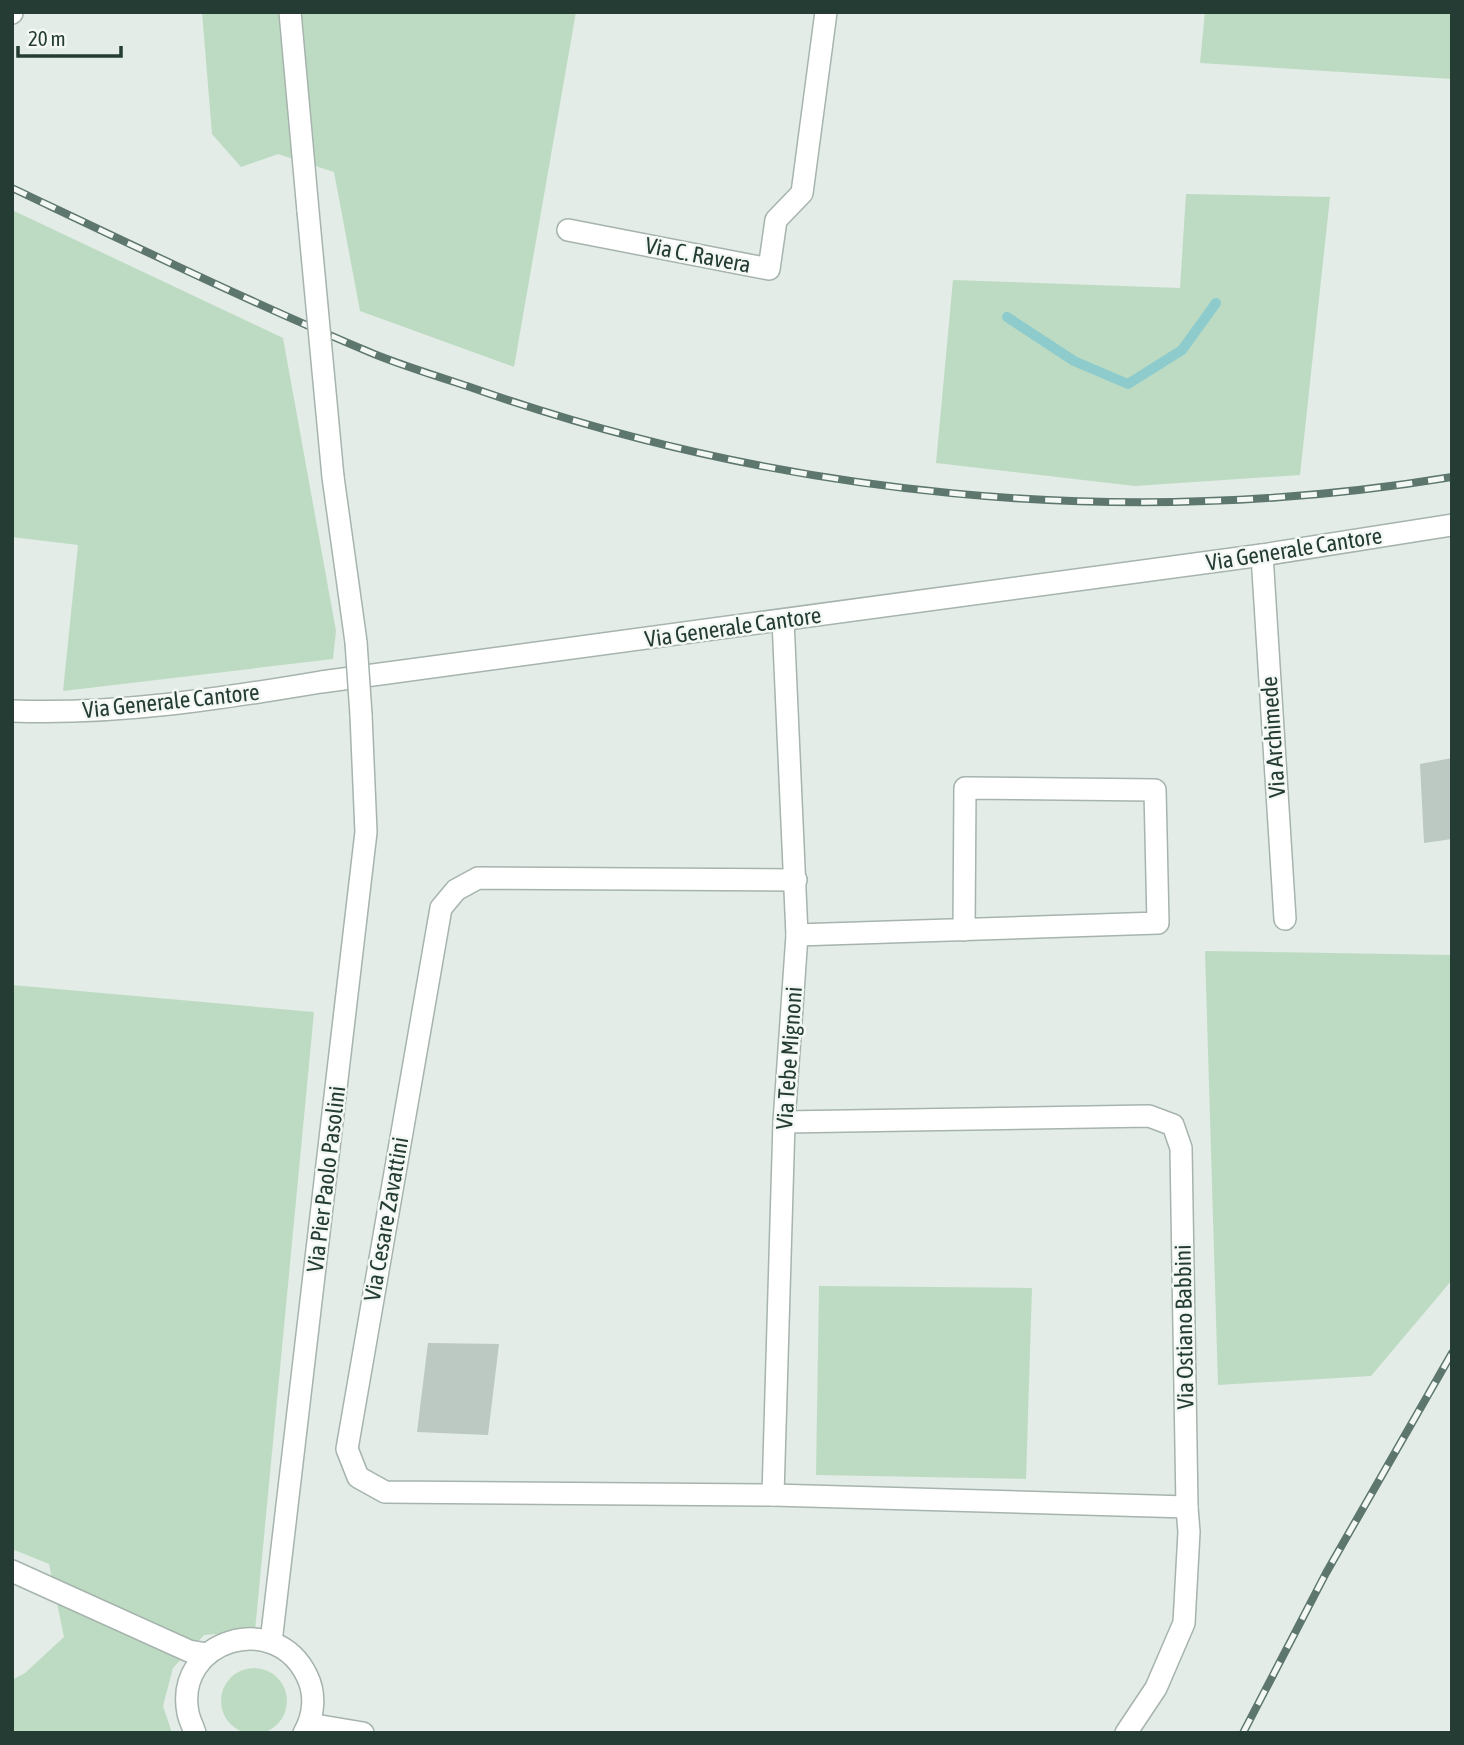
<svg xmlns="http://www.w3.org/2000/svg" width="1464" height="1745" viewBox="0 0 1464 1745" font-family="'Asap Condensed',sans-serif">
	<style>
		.green { fill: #bddbc2 }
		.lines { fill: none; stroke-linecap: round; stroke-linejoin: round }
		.stream { stroke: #8ecbcd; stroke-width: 10 }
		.building { fill: #bbc9c2 }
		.minor-casing { stroke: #a6b4ad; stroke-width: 24 }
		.minor { stroke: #fff; stroke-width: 21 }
		.rail-casing { stroke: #5e776e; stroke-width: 8 }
		.rail { stroke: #f3f8f5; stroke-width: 5; stroke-dasharray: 16; stroke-linecap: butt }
		.minor-bridge-casing { stroke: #a6b4ad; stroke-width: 24; stroke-linecap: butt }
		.minor-bridge { stroke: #fff; stroke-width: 21 }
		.labels { text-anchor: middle; stroke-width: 5; stroke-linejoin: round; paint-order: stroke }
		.street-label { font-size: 23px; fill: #243c33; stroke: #f3f8f5 }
	</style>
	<rect width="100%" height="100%" fill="#e3ece7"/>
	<!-- green -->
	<g class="green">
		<polygon points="202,12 576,12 514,367 360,311 334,172 278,154 241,167 212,134"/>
		<polygon points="1205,12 1452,12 1452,79 1200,63"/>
		<polygon points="1186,194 1330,197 1300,475 1135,486 936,463 953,280 1180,288"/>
		<polygon points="12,210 283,338 336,631 333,659 63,691 78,545 12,537"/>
		<polygon points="1205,951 1452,955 1452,1280 1371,1376 1218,1385"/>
		<polygon points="12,985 314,1012 255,1631 204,1635 173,1668 163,1706 172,1733 12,1733 12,1680 25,1673 64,1637 49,1564 12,1549"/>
		<polygon points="819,1286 1032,1288 1026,1479 816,1475"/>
		<circle cx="254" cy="1701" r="33"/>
	</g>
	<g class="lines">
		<!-- stream -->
		<polyline class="stream" points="1007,317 1074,361 1128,384 1182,350 1216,303"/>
	</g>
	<!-- building -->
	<g class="building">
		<polygon points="1452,758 1452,839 1424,843 1420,764"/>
		<polygon points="428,1343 499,1344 488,1435 417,1432"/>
	</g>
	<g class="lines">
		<!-- minor casing -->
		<g class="minor-casing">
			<g id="minor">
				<polyline points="290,12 308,211"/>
				<polyline points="12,13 12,12"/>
				<polyline points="568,230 769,269 776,220 802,193 826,12"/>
				<polyline points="333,477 356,642"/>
				<polyline points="1262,555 1285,919"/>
				<path d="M12 711C115 715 220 699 321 682L1262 555 1452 525"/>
				<polyline points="797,935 1158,923 1155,790 965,788 964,930"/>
				<polyline points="784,1122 1149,1116 1173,1125 1181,1148 1187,1507 773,1495 385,1492 358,1477 347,1449 441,908 456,890 478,878 796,880"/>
				<polyline points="773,1495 784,1122 797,935 783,620"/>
				<polyline points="12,1571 189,1651 207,1654"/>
				<polyline points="271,1642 366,832 361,715"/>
				<polyline points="309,1724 363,1733"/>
				<path d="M195 1733C193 1726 189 1719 188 1713 174 1640 275 1609 307 1676 316 1694 314 1716 304 1733"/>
				<polyline points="1126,1733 1156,1688 1184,1623 1189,1532 1187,1507"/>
			</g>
		</g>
		<!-- minor -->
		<use href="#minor" class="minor"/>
		<!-- rail casing -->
		<g class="rail-casing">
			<g id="rail">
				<path d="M12 188C132 245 252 303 374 354 404 366 436 376 467 386 781 497 1123 531 1452 477"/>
				<polyline points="1243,1733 1326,1573 1452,1353"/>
			</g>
		</g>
		<!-- rail -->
		<use href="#rail" class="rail"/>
		<!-- minor-bridge casing -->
		<g class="minor-bridge-casing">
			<g id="minor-bridge">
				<polyline points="308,211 333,477"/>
				<polyline points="356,642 361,715"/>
			</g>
		</g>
		<!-- minor-bridge -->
		<use href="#minor-bridge" class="minor-bridge"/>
	</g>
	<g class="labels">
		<!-- street labels -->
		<g class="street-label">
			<text transform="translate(698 255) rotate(11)" y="8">Via C. Ravera</text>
			<text transform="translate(1294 549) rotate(-9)" y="8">Via Generale Cantore</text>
			<text transform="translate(733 627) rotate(-8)" y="8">Via Generale Cantore</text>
			<text transform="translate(171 701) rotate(-6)" y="8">Via Generale Cantore</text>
			<text transform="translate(1273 737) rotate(-94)" y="8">Via Archimede</text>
			<text transform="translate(789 1058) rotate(-86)" y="8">Via Tebe Mignoni</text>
			<text transform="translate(326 1179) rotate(-83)" y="8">Via Pier Paolo Pasolini</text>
			<text transform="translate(386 1219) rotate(-80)" y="8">Via Cesare Zavattini</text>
			<text transform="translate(1184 1327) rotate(-91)" y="8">Via Ostiano Babbini</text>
		</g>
	</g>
	<!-- border -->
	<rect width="1464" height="1745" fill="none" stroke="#243c33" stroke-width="28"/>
	<!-- scale -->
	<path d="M18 46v10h103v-10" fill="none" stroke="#243c33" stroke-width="3.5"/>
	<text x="28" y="46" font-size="21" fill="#243c33" stroke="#f3f8f5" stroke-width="5" paint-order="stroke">20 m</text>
</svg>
